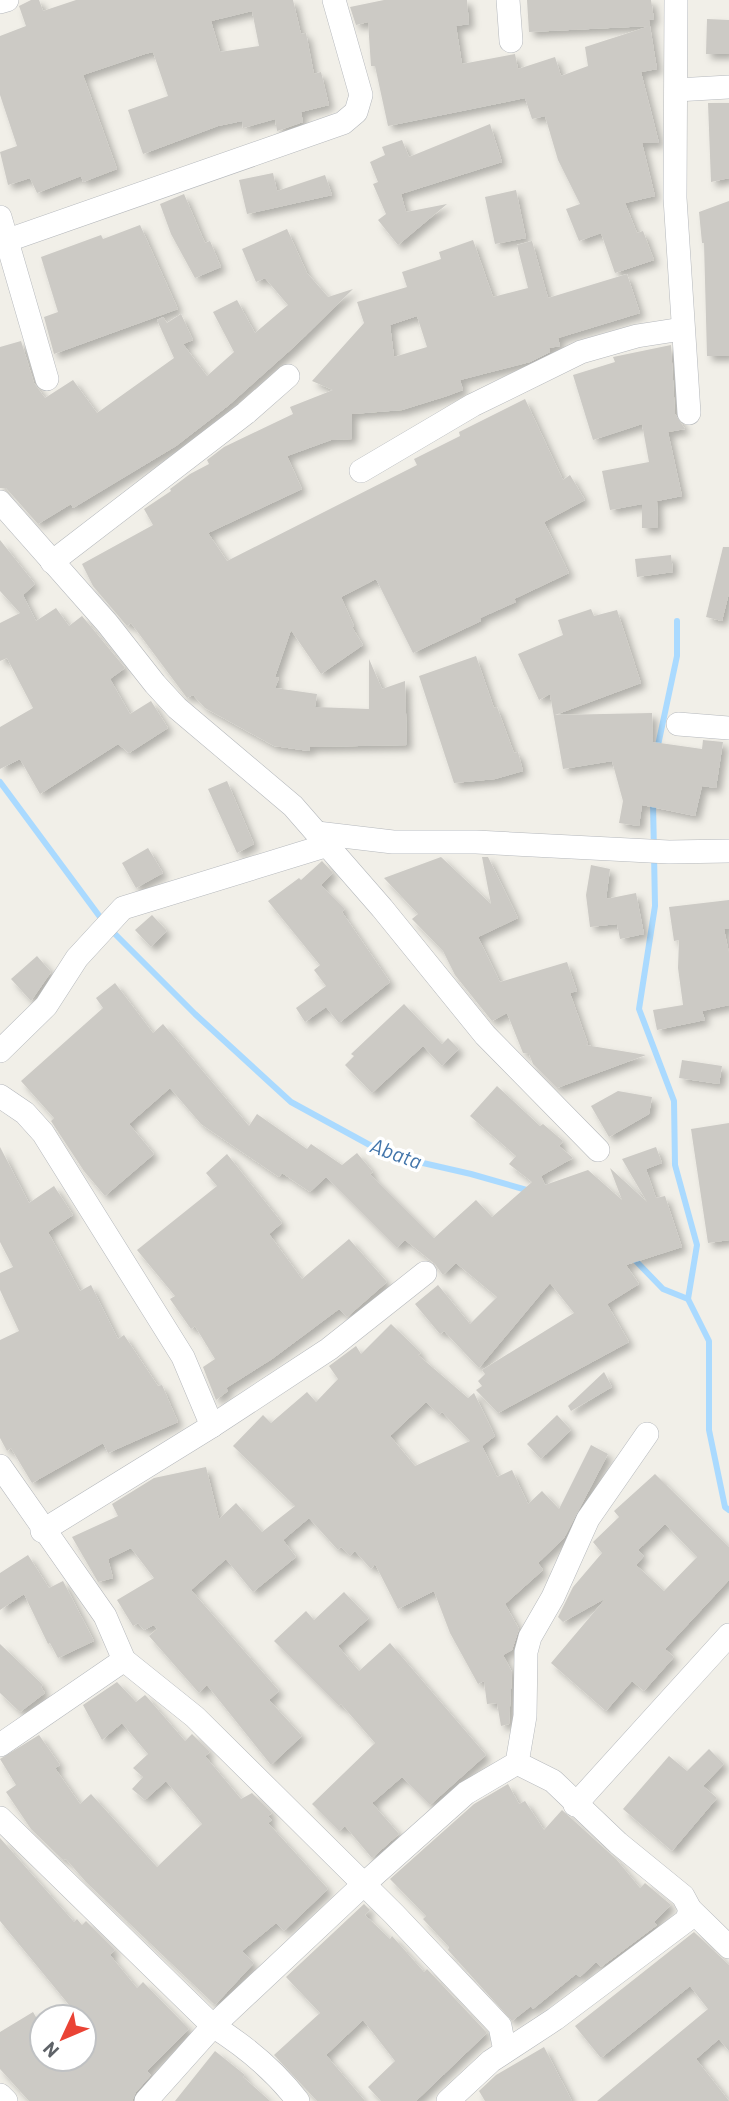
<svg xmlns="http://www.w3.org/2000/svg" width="729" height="2101" viewBox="0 0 729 2101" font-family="Barlow,sans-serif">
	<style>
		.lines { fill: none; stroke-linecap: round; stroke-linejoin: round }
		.stream { stroke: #aadaff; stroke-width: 6 }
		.building { fill: #cccac5; fill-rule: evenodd; filter: url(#shadow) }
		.minor-casing { stroke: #b5b8bc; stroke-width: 24 }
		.minor { stroke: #fff; stroke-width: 23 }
		.labels { text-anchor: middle; stroke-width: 7; stroke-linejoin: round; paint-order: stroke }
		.water-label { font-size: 21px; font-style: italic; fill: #4174aa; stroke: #fff }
	</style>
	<defs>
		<filter id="shadow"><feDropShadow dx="5" dy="5" stdDeviation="3.5" flood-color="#0004"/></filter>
	</defs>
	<rect width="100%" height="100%" fill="#f1efe8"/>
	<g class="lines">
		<!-- stream -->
		<g class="stream">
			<polyline points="657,750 677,656 677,621"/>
			<polyline points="0,782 103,921"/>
			<polyline points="653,802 655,906 639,1009 674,1101 675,1165 697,1245 688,1299"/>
			<polyline points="110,929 195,1014 291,1102 388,1155 471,1174 530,1191"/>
			<polyline points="632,1257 663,1289 688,1299 709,1341 709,1430 725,1507 729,1510"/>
		</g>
	</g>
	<!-- building -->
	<g class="building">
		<path d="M31 0H39L43 11 76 0H293L301 34 306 33 314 74 321 72 329 105 301 112 303 122 277 131 275 119 243 128 242 121 218 126 143 154 128 110 168 96 153 52 145 54 83 75 117 169 83 182 81 176 37 193 30 178 8 185 0 152 17 146 0 95V36L26 26 19 6ZM252 11 259 46 220 52 211 21Z"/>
		<polygon points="384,0 467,0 469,24 456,26 462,64 515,54 518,69 555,57 561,76 588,66 585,47 650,26 529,32 527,0 651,0 654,19 649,20 657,69 641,72 659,143 642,143 655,196 625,203 637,233 643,231 654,260 615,273 601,233 579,241 566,209 580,204 558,160 545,116 532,119 525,98 388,126 375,66 371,66 368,22 356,25 350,7"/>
		<polygon points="707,19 729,20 729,54 706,54"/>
		<polygon points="708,103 729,103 729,178 711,182"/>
		<polygon points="490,124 502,162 401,194 406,212 447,204 398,245 378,220 386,214 373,184 378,182 370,162 385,155 382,147 402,140 409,157"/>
		<polygon points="273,173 277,191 325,175 332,195 247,214 239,180"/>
		<polygon points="516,190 526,238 495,244 485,197"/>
		<polygon points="184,194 205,243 210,241 221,267 195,278 171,234 160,204"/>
		<polygon points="729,201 729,356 707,356 704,243 702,243 699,212"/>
		<polygon points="140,225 178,309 54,354 44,317 58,312 41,257 101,235 103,239"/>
		<polygon points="287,229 307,273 328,297 353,289 296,345 229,405 176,446 73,508 71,504 38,524 6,488 0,488 0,347 21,341 34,383 45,398 73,380 97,413 174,358 157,320 163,317 167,323 181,314 193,340 183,344 207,376 234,352 213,312 237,300 255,333 288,305 265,278 256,282 242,249"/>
		<path d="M473 240 493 297 528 288 517 245 532 241 548 298 627 274 640 313 558 338 560 346 549 348 550 352 530 362 460 380 463 390 447 396 402 410 352 414V439L331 440 287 456 302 489 208 533 227 561 417 465 414 459 460 436 459 432 525 399 563 480 570 475 585 500 544 522 569 573 514 599 516 602 480 618 481 621 413 653 376 579 341 597 354 626 352 627 363 645 321 674 291 630 275 677 279 678 275 688 317 694 315 707 369 709V659L382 689 405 681 407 745 310 747 309 751 274 746 205 708 193 695 187 698 131 623 127 626 93 586 82 564 153 525 144 509 171 491 170 489 190 474 209 464 207 460 224 447 293 414 290 407 333 390 312 381 364 323 357 302 407 287 402 272 441 259 439 252ZM417 316 427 347 394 357 390 325Z"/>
		<polygon points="671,345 675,414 685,429 668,432 682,496 657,501 658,528 642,528 642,504 610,510 602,471 649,462 642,424 593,440 573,375 615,362 613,357"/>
		<polygon points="0,540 35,584 23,595 36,621 56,608 69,626 82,616 125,668 110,679 130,714 151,701 168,728 129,753 118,744 40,794 20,759 0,769 0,727 33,708 7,658 0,661 0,623 20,613 0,591"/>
		<polygon points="723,547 729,547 729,593 722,621 706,617"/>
		<polygon points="671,555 673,572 637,577 635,559"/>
		<polygon points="591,609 594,616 617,610 641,683 555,715 652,713 653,742 702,749 703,740 723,742 716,788 702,786 695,816 642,805 639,826 619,823 623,801 612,761 563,769 550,694 539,700 518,654 563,635 558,620"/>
		<polygon points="476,656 494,708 497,707 514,753 518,752 523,771 495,779 454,783 419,676"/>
		<polygon points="227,781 254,844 237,853 208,789"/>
		<polygon points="148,848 163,873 136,888 122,863"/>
		<polygon points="441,857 491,904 482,857 488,857 518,918 478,937 500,982 567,962 577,991 570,993 588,1044 585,1045 646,1055 557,1088 533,1064 529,1054 523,1053 507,1013 492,1021 455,975 443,951 412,919 418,914 384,878"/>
		<polygon points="322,861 333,873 321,885 345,909 342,912 390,982 339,1023 326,1007 305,1022 296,1008 326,986 314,970 320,965 268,901 299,878 301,880"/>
		<polygon points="591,865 610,869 606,899 636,893 644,934 620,939 617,924 590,927 586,895"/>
		<polygon points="729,900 729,929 724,929 729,953 729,1005 702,1011 705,1020 657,1030 653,1010 683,1005 678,968 679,940 674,941 669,907"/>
		<polygon points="152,915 167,931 151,947 135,930"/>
		<polygon points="37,956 51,972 31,1001 11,979"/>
		<polygon points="115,983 153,1033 163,1024 249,1126 257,1114 307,1149 311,1144 342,1165 357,1153 373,1172 370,1174 434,1238 476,1200 492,1217 532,1182 509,1164 516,1156 470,1116 497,1086 540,1126 543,1124 563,1141 559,1146 573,1158 541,1176 545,1185 588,1170 622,1200 610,1168 647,1202 622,1159 656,1147 662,1163 646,1169 656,1198 665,1196 682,1247 626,1265 639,1284 607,1304 629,1342 498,1413 476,1390 482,1386 478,1381 485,1374 482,1370 574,1313 550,1283 479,1368 444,1331 440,1334 415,1304 438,1285 470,1324 497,1297 456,1263 443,1275 435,1264 405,1240 397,1248 326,1177 310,1192 282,1173 279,1177 201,1124 170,1088 129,1124 154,1154 105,1196 84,1171 51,1121 54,1118 21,1081 103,1008 96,998"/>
		<polygon points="404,1004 442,1044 448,1038 459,1049 442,1066 423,1046 372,1093 345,1065 354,1056 351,1054"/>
		<polygon points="682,1060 722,1066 719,1084 679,1078"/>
		<polygon points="618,1091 652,1097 649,1114 609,1137 591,1106"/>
		<polygon points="729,1123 729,1240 708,1243 691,1129"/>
		<polygon points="0,1147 29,1203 54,1186 73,1215 48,1232 80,1291 91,1285 118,1339 124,1335 158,1386 162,1385 178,1422 108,1453 103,1443 32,1483 11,1448 7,1451 0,1438 0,1340 19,1331 0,1290 0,1273 13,1267 0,1242"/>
		<polygon points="227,1154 282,1223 269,1234 302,1279 349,1239 387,1282 347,1317 339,1309 272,1359 226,1388 228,1391 216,1400 203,1367 215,1359 195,1326 191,1329 170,1299 175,1296 137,1250 217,1186 206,1173"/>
		<path d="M391 1324 421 1353 418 1355 468 1398 474 1393 495 1436 482 1446 497 1477 512 1470 528 1504 542 1491 559 1509 591 1445 608 1454 564 1538 538 1563 543 1570 505 1604 519 1629 512 1650 503 1655 512 1672 509 1724 501 1726 497 1703 487 1704 484 1681 478 1684 450 1633 434 1591 398 1609 375 1564 371 1569 355 1551 350 1556 341 1547 338 1550 309 1518 283 1540 296 1557 253 1592 226 1559 191 1590 279 1691 269 1700 302 1736 271 1765 207 1685 199 1693 149 1636 157 1629 154 1625 144 1630 138 1623 133 1626 117 1600 154 1578 131 1548 108 1559 113 1578 98 1582 72 1537 118 1516 112 1504 154 1478 206 1467 219 1519 236 1503 262 1532 295 1506 233 1446 263 1415 271 1423 307 1392 316 1402 338 1379 329 1366 356 1346 361 1354ZM426 1402 439 1415 442 1412 470 1441 415 1466 390 1436Z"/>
		<polygon points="604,1372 612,1387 571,1411 568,1406"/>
		<polygon points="557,1415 571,1430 541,1459 527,1444"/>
		<path d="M655 1474 729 1547V1580L665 1649 674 1657 644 1691 632 1681 606 1711 551 1663 606 1598 563 1622 558 1617 573 1587 602 1553 593 1542 619 1517 614 1511ZM665 1524 697 1557 664 1591 636 1565 644 1556 638 1550Z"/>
		<polygon points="28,1555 49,1588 63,1581 94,1641 58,1658 50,1643 48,1644 24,1594 0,1610 0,1573"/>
		<polygon points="344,1592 369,1618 338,1646 359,1671 390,1643 486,1755 430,1805 402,1777 372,1803 399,1834 372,1858 345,1826 339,1831 312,1804 375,1743 341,1704 339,1706 274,1641 306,1611 314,1620"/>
		<polygon points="0,1644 43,1685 41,1687 45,1693 20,1712 0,1693"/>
		<polygon points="117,1682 136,1702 145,1695 147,1697 185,1741 192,1734 210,1752 205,1756 241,1799 252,1793 272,1813 268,1816 272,1820 268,1823 328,1889 284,1931 276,1923 242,1951 254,1963 215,2005 86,1882 66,1859 63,1860 31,1829 6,1792 16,1785 0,1759 39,1735 60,1765 55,1768 80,1804 91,1794 157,1867 202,1824 166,1781 145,1800 132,1789 143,1777 133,1768 148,1754 122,1723 102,1740 83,1705"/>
		<polygon points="709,1749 724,1764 703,1786 717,1798 672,1851 623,1809 669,1756 687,1771"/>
		<polygon points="508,1784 519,1804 525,1801 544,1830 562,1810 616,1859 640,1888 645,1883 671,1905 654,1922 657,1925 601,1967 596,1962 580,1977 576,1974 533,2009 531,2006 512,2021 448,1950 449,1947 423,1919 426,1916 390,1879 474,1804"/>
		<polygon points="0,1838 74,1922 77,1919 82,1925 86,1921 115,1950 110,1955 137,1988 143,1982 189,2029 147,2071 151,2075 136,2092 132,2101 29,2101 0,2069 0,2032 33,2012 42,2027 42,2059 84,2059 84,2031 88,2027 84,2017 79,2017 0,1921"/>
		<polygon points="364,1904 370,1910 365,1915 390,1939 392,1936 424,1972 427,1969 487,2033 416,2101 381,2101 368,2087 395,2061 363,2020 326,2055 365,2101 317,2101 274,2055 320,2013 286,1977"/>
		<polygon points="694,1932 729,1965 729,2051 719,2039 696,2059 729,2101 597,2101 708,2009 690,1986 601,2058 575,2026"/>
		<polygon points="544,2047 572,2101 485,2101 479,2091 496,2075"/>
		<polygon points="215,2051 245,2075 243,2077 270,2101 175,2101"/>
	</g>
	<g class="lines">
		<!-- minor casing -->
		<g class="minor-casing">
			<g id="minor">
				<polyline points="508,0 511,41"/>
				<polyline points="676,0 675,198 689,413"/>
				<polyline points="0,2 7,0"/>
				<polyline points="676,90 729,87"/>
				<polyline points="0,217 47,379"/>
				<polyline points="0,243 343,123 356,112 361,95 334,0"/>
				<polyline points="361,471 473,405 581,352 637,336 682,329"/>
				<polyline points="0,502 107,623 155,684 177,708 293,806 382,908 485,1035 598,1150"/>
				<polyline points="52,562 246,413 288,376"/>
				<polyline points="678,724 729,728"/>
				<polyline points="317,833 393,842 476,842 669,852 729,851"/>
				<polyline points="0,1051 46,1006 77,958 123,908 328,845"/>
				<polyline points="0,1096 25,1113 43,1133 183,1357 212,1426"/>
				<polyline points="0,1466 105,1616 124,1660 195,1717 394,1914 500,2026 505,2051"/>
				<polyline points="42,1531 212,1426 329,1349 425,1273"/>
				<polyline points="0,1745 124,1660"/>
				<polyline points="517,1763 553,1781 618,1843 683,1896 690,1909 729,1947"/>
				<polyline points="575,1805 729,1635"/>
				<path d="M0 1818 213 2026C245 2046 275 2071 298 2101"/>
				<polyline points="0,2095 6,2101"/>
				<polyline points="146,2101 213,2026 363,1885 466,1793 517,1763 525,1716 526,1652 530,1637 553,1597 588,1519 647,1434"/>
				<polyline points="448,2101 491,2061 555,2019 687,1920 690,1909"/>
			</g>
		</g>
		<!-- minor -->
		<use href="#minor" class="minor"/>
	</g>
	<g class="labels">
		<!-- water labels -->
		<g class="water-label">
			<text transform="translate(396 1154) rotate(20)" y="7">Abata</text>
		</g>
	</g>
	<!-- north arrow -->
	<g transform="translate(63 2038) rotate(226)"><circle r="33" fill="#ffffff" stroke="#bfc1c3" stroke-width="2"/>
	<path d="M0-5L12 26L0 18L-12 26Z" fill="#ea4335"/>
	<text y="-10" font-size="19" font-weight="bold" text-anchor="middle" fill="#5f6368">N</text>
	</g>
</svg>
